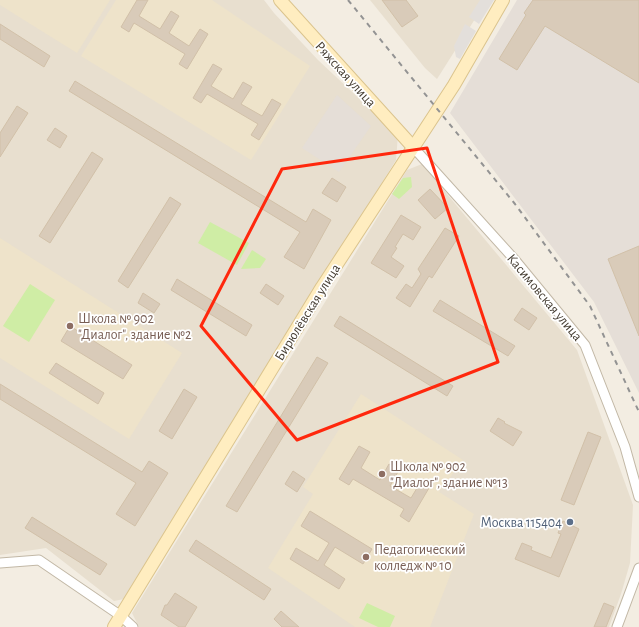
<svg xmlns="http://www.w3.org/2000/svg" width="639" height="627" viewBox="0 0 639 627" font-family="'Alegreya Sans',sans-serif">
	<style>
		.residential { fill: #e8dfcf }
		.industrial { fill: #e5ded7 }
		.education { fill: #eee3ca }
		.green { fill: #cfeda5 }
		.parking { fill: #e3dfdb }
		.building { fill: #d9cbb9; stroke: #d1c0a8 }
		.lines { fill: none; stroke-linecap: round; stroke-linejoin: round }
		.street-casing { stroke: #c2b8a6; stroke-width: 11 }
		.secondary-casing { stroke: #dbc48d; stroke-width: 14 }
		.street { stroke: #fff; stroke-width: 9 }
		.secondary { stroke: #ffedc0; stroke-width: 12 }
		.rail { stroke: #939393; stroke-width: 2; stroke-dasharray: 5 5; stroke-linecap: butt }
		.marked { fill: none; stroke: #ff280d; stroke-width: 3; stroke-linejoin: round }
		.education-dot { fill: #8d6e63; stroke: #fff; stroke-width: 1.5 }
		.service-dot { fill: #5c6f8a; stroke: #fff; stroke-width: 1.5 }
		.labels { text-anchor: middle; stroke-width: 3.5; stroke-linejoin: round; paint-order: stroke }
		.street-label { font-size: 14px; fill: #453d32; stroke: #fff }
		.education-label { font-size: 14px; fill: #785e54; stroke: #fff; text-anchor: start }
		.service-label { font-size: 14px; fill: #4e5e75; stroke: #fff; text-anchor: end }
	</style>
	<rect width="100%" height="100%" fill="#f3ede2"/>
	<!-- residential -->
	<g class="residential">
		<polygon points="0,0 264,0 274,13 318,60 398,135 396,160 124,599 114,601 46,548 0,555"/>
		<polygon points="370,0 487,0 437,79 425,68"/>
		<polygon points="422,164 577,350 633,505 630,563 621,594 609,627 139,627 132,613 407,170"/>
	</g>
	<!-- industrial -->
	<g class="industrial">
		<polygon points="517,0 639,0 639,393 594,302 450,113"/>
		<polygon points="337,95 371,126 339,172 302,148"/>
	</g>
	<!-- education -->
	<g class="education">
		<polygon points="0,0 110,0 77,53 0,5"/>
		<polygon points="116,0 212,0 310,66 251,160 81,56"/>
		<polygon points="0,238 182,353 129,439 0,358"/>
		<polygon points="361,394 463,460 439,492 474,514 430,627 355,627 268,568 313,494 303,487"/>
	</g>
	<!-- green -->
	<g class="green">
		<polygon points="411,177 412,187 399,199 392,194 403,178"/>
		<polygon points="210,222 249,243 237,265 198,243"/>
		<polygon points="252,250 266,259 260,268 241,269"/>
		<polygon points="30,284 55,300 29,342 3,326"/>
		<polygon points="367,603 395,616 390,627 378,627 359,618"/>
	</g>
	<!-- parking -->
	<g class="parking">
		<polygon points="480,0 494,0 479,24 469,17"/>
		<polygon points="465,24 476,31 460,59 456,57 454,46"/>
	</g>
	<!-- building -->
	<g class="building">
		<polygon points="137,0 148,0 139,16 160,29 171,11 179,16 169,33 189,46 200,29 208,34 187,69 179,64 185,54 134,23 129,32 121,27"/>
		<polygon points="382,0 406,0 418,16 402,27"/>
		<polygon points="533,0 639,0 639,83 545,26 517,70 499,59 526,15 524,13"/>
		<polygon points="0,24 50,56 44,67 0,39"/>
		<polygon points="213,64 222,69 211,86 233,99 243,82 252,87 241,104 262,116 272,99 281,104 259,140 251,135 258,124 207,94 201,103 193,98"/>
		<polygon points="75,81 306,222 313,209 331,220 304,269 284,257 300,232 69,91"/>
		<polygon points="17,106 28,113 0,157 0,133"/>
		<polygon points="55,128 67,136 60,148 47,140"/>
		<polygon points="92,152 103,159 50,243 39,236"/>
		<polygon points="332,178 346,187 337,202 322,193"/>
		<polygon points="430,189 448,208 435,219 418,200"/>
		<polygon points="170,197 181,204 128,288 118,281"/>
		<polygon points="401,215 421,227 413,240 403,234 395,247 397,248 391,257 404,266 396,278 371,263"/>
		<polygon points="445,228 459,236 432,278 429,276 410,307 396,298 406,284 412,288 421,274 418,269"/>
		<polygon points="639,246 639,336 608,259"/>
		<polygon points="177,279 252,325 246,336 171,290"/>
		<polygon points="266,284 284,296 278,305 260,293"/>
		<polygon points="143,293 160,304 154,313 138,303"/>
		<polygon points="440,300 515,346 508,356 433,311"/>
		<polygon points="522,308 537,318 529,330 514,320"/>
		<polygon points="340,316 453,386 447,396 334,326"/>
		<polygon points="70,326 132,365 123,379 61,341"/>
		<polygon points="317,357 328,363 237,512 226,506"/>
		<polygon points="56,363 104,393 98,404 49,373"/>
		<polygon points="0,384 142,472 149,461 168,473 135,526 116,514 136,483 0,399"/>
		<polygon points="184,389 197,397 172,439 159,431"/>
		<polygon points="498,418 505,422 504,423 522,432 513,446 490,431"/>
		<polygon points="588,432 601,437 574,505 561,500"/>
		<polygon points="359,446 370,452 361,468 380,480 389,464 399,470 390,486 411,498 420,483 429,488 409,522 400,516 404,509 353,479 349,485 339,479"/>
		<polygon points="293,471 305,479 297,492 285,484"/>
		<polygon points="310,511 372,549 363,564 335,547 324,565 345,579 339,589 290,559 296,548 318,561 329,543 301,526"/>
		<polygon points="32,517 107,564 100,575 25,528"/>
		<polygon points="563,521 579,529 559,577 515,559 522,543 532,547 531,550 551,558 561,534 558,533"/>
		<polygon points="196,540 271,589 264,600 189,551"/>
		<polygon points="175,593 197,607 185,627 179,627 161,615 165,605 167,605"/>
		<polygon points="604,603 614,607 606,627 594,627"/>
		<polygon points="281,611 299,627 282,627 274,619"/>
	</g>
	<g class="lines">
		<!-- street casing -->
		<g class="street-casing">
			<g id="street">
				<polyline points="413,147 515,260 585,345 625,447 639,497"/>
				<polyline points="0,563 39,560 121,616 133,627"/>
				<polyline points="617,627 639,568"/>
			</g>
		</g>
		<!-- secondary casing -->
		<g class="secondary-casing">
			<g id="secondary">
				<polyline points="280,0 413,147"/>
				<polyline points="114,627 322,287 454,85 503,0"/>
			</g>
		</g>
		<!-- street -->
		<use href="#street" class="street"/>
		<!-- secondary -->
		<use href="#secondary" class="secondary"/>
		<!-- rail -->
		<polyline class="rail" points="348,0 515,204 590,306 639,412"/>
	</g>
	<!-- marked area -->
	<path class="marked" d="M427 148 498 362 297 440 201 326 282 169Z"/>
	<!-- markers -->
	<g class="education-dot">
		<circle cx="70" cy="326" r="4"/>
		<circle cx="382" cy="474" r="4"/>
		<circle cx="366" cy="557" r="4"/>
	</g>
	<circle class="service-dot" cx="570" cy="522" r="4"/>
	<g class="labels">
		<!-- street labels -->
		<g class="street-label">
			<text transform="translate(346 74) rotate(48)" y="5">Ряжская улица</text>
			<text transform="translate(545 297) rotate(50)" y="5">Касимовская улица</text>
			<text transform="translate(307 312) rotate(-58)" y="5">Бирюлёвская улица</text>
		</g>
		<!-- education labels -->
		<g class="education-label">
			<text x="78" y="323">Школа № 902<tspan x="78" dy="16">"Диалог", здание №2</tspan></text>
			<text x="390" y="471">Школа № 902<tspan x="390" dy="16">"Диалог", здание №13</tspan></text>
			<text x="374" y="554">Педагогический<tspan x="374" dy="16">колледж № 10</tspan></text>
		</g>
		<!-- service labels -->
		<g class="service-label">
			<text x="562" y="527">Москва 115404</text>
		</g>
	</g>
</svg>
